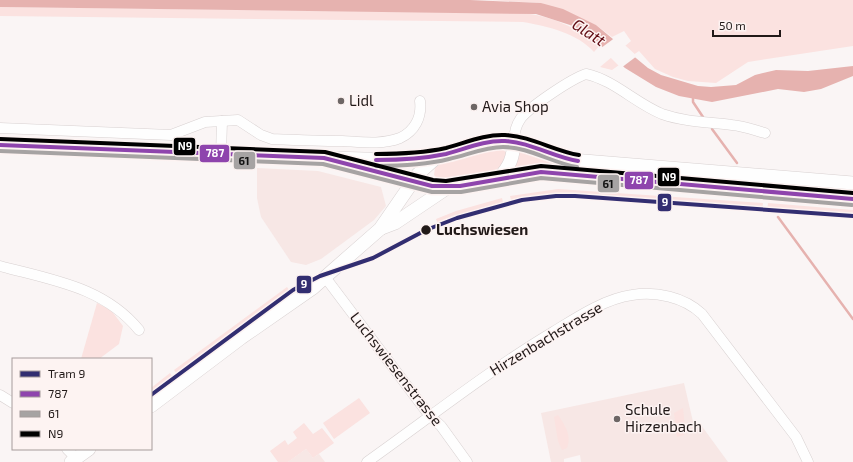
<svg xmlns="http://www.w3.org/2000/svg" width="853" height="462" viewBox="0 0 853 462" font-family="'Exo 2',sans-serif">
	<style>
		.built { fill: #f7e7e5 }
		.green { fill: #fbe2e0 }
		.water { fill: #e6b2af }
		.pier { fill: #faf5f5 }
		.lines { fill: none; stroke-linecap: round; stroke-linejoin: round }
		.stream { stroke: #e6b2af; stroke-width: 2.5 }
		.minor-casing { stroke: #d8d1d1; stroke-width: 11 }
		.major-casing { stroke: #d8d1d1; stroke-width: 14 }
		.minor { stroke: #fefefe; stroke-width: 10 }
		.major { stroke: #fefefe; stroke-width: 13 }
		.bus-1-casing { stroke: #fdf3f2; stroke-width: 7 }
		.bus-2-casing { stroke: #fdf3f2; stroke-width: 7 }
		.bus-3-casing { stroke: #fdf3f2; stroke-width: 7 }
		.bus-1 { stroke: #8e44ad; stroke-width: 4 }
		.bus-2 { stroke: #a6a3a3; stroke-width: 4 }
		.bus-3 { stroke: #000; stroke-width: 4 }
		.tram-1-casing { stroke: #fdf3f2; stroke-width: 7 }
		.tram-1 { stroke: #322e71; stroke-width: 4 }
		.poi-dot { fill: #6d6665; stroke: #fdf3f2; stroke-width: 1.5 }
		.stop-dot { fill: #211918; stroke: #fdf3f2; stroke-width: 1.5 }
		.labels { text-anchor: middle; stroke-width: 3; stroke-linejoin: round; paint-order: stroke }
		.poi-label { font-size: 15px; fill: #211918; stroke: #fdf3f2; text-anchor: start }
		.stop-label { font-size: 15px; font-weight: bold; fill: #211918; stroke: #fdf3f2; text-anchor: start }
		.street-label { font-size: 15px; fill: #211918; stroke: #fdf3f2 }
		.water-label { font-size: 16px; font-style: italic; fill: #610c13; stroke: #fdf3f2 }
		.line-badge { stroke: #fdf3f2; stroke-width: 1.5 }
		.badge-label { font-size: 11px; text-anchor: middle; font-weight: bold; fill: #fff }
		.pale-badge-label { font-size: 11px; text-anchor: middle; font-weight: bold; fill: #111 }
	</style>
	<rect width="100%" height="100%" fill="#faf5f5"/>
	<!-- built -->
	<g class="built">
		<polygon points="257,168 318,171 381,187 386,206 374,220 321,259 306,265 291,262 261,217 257,198"/>
		<polygon points="684,383 694,426 701,425 728,462 581,462 580,455 564,459 564,462 551,462 541,413"/>
		<polygon points="306,449 313,458 319,454 325,462 288,462"/>
	</g>
	<!-- green -->
	<g class="green">
		<polygon points="487,0 853,0 853,46 748,62 716,83 688,81 673,77 655,69 639,51 612,70 600,67 631,41 624,31 612,37 596,25 541,3"/>
		<path d="M0 7 521 13C551 15 576 28 600 45L594 52C577 33 547 26 523 22L0 16Z"/>
		<path d="M498 149H502L508 154C505 158 503 165 500 167 486 177 455 182 439 180L434 175 435 168 440 164Z"/>
		<polygon points="519,150 559,163 558,168 514,167 517,162"/>
		<polygon points="558,189 763,203 762,211 558,197 536,199 512,204 510,196"/>
		<polygon points="502,198 504,207 439,227 436,219 456,211"/>
		<polygon points="768,203 853,210 853,218 767,211"/>
		<polygon points="287,287 293,296 179,377 174,370"/>
		<polygon points="97,303 111,310 123,326 119,344 99,359 81,359"/>
		<polygon points="170,373 176,382 151,399 151,388"/>
		<polygon points="359,398 370,413 334,439 323,423"/>
		<polygon points="683,408 685,428 684,435 677,437 674,413"/>
		<path d="M558 415C565 425 572 436 567 448L562 450 558 441 554 417Z"/>
		<polygon points="304,423 313,434 322,428 334,443 313,458 306,449 288,462 278,462 270,451 285,440 288,445 297,438 293,432"/>
	</g>
	<!-- water -->
	<polygon class="water" points="0,0 470,0 541,3 563,9 596,25 648,68 661,75 698,86 711,87 736,85 755,75 776,70 808,71 853,66 853,76 821,89 804,92 778,89 712,102 679,96 656,87 625,68 595,40 583,31 570,25 536,14 0,7"/>
	<!-- pier -->
	<polygon class="pier" points="616,37 637,56 621,68 601,48"/>
	<g class="lines">
		<!-- stream -->
		<g class="stream">
			<polyline points="693,96 693,102 703,117"/>
			<polyline points="712,129 737,163"/>
			<polyline points="778,217 853,319"/>
		</g>
		<!-- minor casing -->
		<g class="minor-casing">
			<g id="minor">
				<path d="M0 128 171 135 205 122 238 120 261 135 272 139C295 140 319 141 342 141 361 142 382 145 400 138 415 131 422 117 420 101"/>
				<path d="M514 142C514 134 516 125 521 118 531 106 571 79 586 74 614 80 635 103 662 114 685 122 708 122 732 125 743 126 754 130 765 133"/>
				<polyline points="221,155 222,121"/>
				<path d="M0 266C52 280 104 287 139 330"/>
				<polyline points="325,277 429,415 441,426 467,462"/>
				<polyline points="0,395 13,403"/>
				<polyline points="67,449 76,458"/>
				<path d="M367 462C429 418 488 371 553 332 576 318 604 299 632 295 656 291 684 297 702 314L796 437 808 462"/>
			</g>
		</g>
		<!-- major casing -->
		<g class="major-casing">
			<g id="major">
				<polyline points="0,145 207,154 396,160 438,156 487,143 505,141 521,144 572,160 853,183"/>
				<path d="M343 163 432 186C470 191 504 173 541 172L853 199"/>
				<path d="M499 178C510 166 513 158 514 142"/>
				<polyline points="382,228 395,223 447,188"/>
				<polyline points="151,406 241,338 313,288 332,271 380,229 418,174 438,156"/>
				<polyline points="71,462 89,449"/>
			</g>
		</g>
		<!-- minor -->
		<use href="#minor" class="minor"/>
		<!-- major -->
		<use href="#major" class="major"/>
		<!-- bus-1 casing -->
		<g class="bus-1-casing">
			<g id="bus-1">
				<polyline points="0,145 324,158 432,186 460,186 541,172 853,199"/>
				<path d="M376 160C400 160 422 159 446 154 465 149 485 140 505 141 530 142 553 157 578 161"/>
			</g>
		</g>
		<!-- bus-2 casing -->
		<g class="bus-2-casing">
			<g id="bus-2">
				<polyline points="0,151 323,164 432,192 461,192 541,178 852,205"/>
				<path d="M376 166C401 166 425 165 449 159 467 155 485 147 503 147 529 147 552 163 577 167"/>
			</g>
		</g>
		<!-- bus-3 casing -->
		<g class="bus-3-casing">
			<g id="bus-3">
				<polyline points="0,139 325,152 433,180 446,181 541,166 853,193"/>
				<path d="M376 154C400 154 423 153 446 148 465 143 485 134 505 135 531 136 554 151 579 155"/>
			</g>
		</g>
		<!-- bus-1 -->
		<use href="#bus-1" class="bus-1"/>
		<!-- bus-2 -->
		<use href="#bus-2" class="bus-2"/>
		<!-- bus-3 -->
		<use href="#bus-3" class="bus-3"/>
		<!-- tram-1 casing -->
		<g class="tram-1-casing">
			<polyline id="tram-1" points="151,395 293,290 320,276 373,258 426,230 457,218 522,200 556,196 575,196 853,216"/>
		</g>
		<!-- tram-1 -->
		<use href="#tram-1" class="tram-1"/>
	</g>
	<!-- markers -->
	<g class="poi-dot">
		<circle cx="341" cy="101" r="4"/>
		<circle cx="474" cy="107" r="4"/>
		<circle cx="617" cy="419" r="4"/>
	</g>
	<circle class="stop-dot" cx="426" cy="230" r="5.5"/>
	<g class="labels">
		<!-- poi labels -->
		<g class="poi-label">
			<text x="349" y="106">Lidl</text>
			<text x="482" y="112">Avia Shop</text>
			<text x="625" y="415">Schule<tspan x="625" dy="17">Hirzenbach</tspan></text>
		</g>
		<!-- stop labels -->
		<g class="stop-label">
			<text x="436" y="235">Luchswiesen</text>
		</g>
		<!-- street labels -->
		<g class="street-label">
			<text transform="translate(546 339) rotate(-31)" y="5">Hirzenbachstrasse</text>
			<text transform="translate(396 369) rotate(52)" y="5">Luchswiesenstrasse</text>
		</g>
		<!-- water labels -->
		<g class="water-label">
			<text transform="translate(589 32) rotate(33)" y="6">Glatt</text>
		</g>
	</g>
	<g class="line-badge">
		<rect x="173" y="137" width="23" height="19" rx="4" fill="#000"/>
		<rect x="199" y="144" width="31" height="19" rx="4" fill="#8e44ad"/>
		<rect x="233" y="151" width="23" height="19" rx="4" fill="#a6a3a3"/>
		<rect x="657" y="167" width="23" height="20" rx="4" fill="#000"/>
		<rect x="624" y="171" width="30" height="19" rx="4" fill="#8e44ad"/>
		<rect x="597" y="174" width="23" height="19" rx="4" fill="#a6a3a3"/>
		<rect x="657" y="193" width="15" height="19" rx="4" fill="#322e71"/>
		<rect x="296" y="275" width="16" height="19" rx="4" fill="#322e71"/>
	</g>
	<g class="badge-label">
		<text x="185" y="150">N9</text>
		<text x="215" y="157">787</text>
		<text x="669" y="181">N9</text>
		<text x="639" y="184">787</text>
		<text x="665" y="206">9</text>
		<text x="304" y="288">9</text>
	</g>
	<g class="pale-badge-label">
		<text x="244" y="165">61</text>
		<text x="608" y="188">61</text>
	</g>
	<!-- legend -->
	<rect x="12" y="358" width="140" height="92" fill="#fdf3f2" stroke="#a59c9b"/>
	<rect x="20" y="371" width="20" height="6" fill="#322e71" stroke="#a59c9b"/>
	<text x="48" y="378" font-size="12" fill="#211918">Tram 9</text>
	<rect x="20" y="391" width="20" height="6" fill="#8e44ad" stroke="#a59c9b"/>
	<text x="48" y="398" font-size="12" fill="#211918">787</text>
	<rect x="20" y="411" width="20" height="6" fill="#a6a3a3" stroke="#a59c9b"/>
	<text x="48" y="418" font-size="12" fill="#211918">61</text>
	<rect x="20" y="431" width="20" height="6" fill="#000000" stroke="#a59c9b"/>
	<text x="48" y="438" font-size="12" fill="#211918">N9</text>
	<!-- scale -->
	<path d="M713 30v6h67v-6" fill="none" stroke="#211918" stroke-width="2"/>
	<text x="719" y="30" font-size="12" fill="#211918" stroke="#fdf3f2" stroke-width="3" paint-order="stroke">50 m</text>
</svg>
